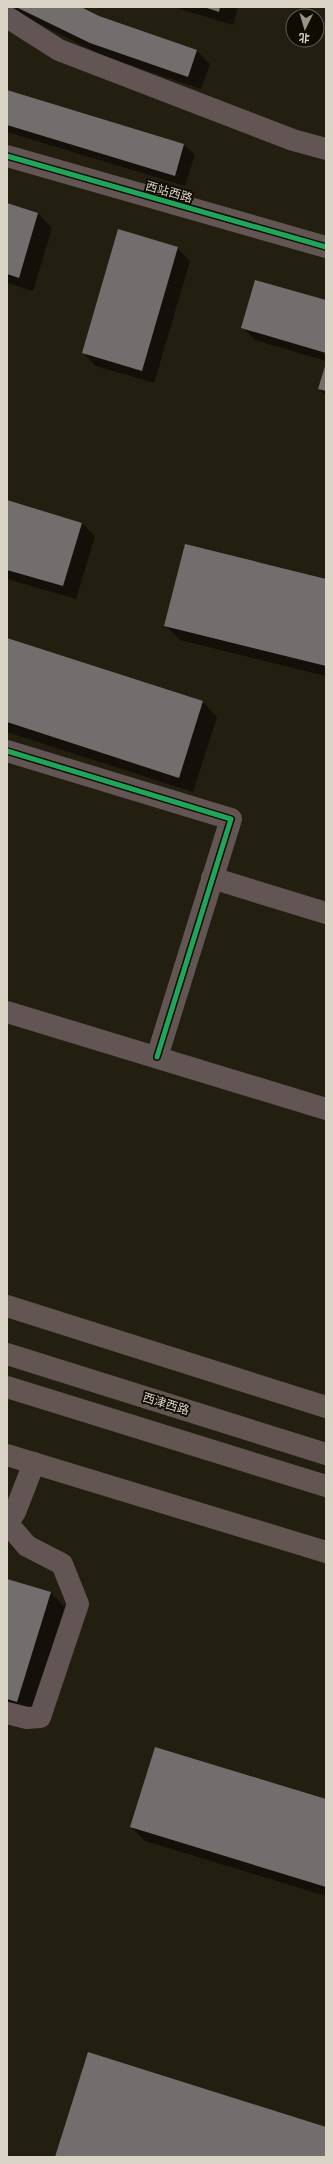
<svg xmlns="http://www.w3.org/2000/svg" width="333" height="2164" viewBox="0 0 333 2164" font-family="Bitter,'Noto Sans SC',serif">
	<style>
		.shadow { fill: #0007 }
		.building { fill: #716e6d }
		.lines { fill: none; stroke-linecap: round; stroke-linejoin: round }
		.minor { stroke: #625553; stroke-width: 22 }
		.major { stroke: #635551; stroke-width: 22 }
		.cycleway-casing { stroke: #0f0c03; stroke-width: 8 }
		.cycleway { stroke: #20a55d; stroke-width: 5 }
		.labels { text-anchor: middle; stroke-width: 4; stroke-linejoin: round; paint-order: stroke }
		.street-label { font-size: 12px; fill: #d9d4c5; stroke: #0f0c03 }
	</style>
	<rect width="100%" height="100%" fill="#221e10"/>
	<!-- shadow -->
	<g class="shadow">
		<polygon points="14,7 78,7 98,17 197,51 210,64 201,89 104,56 23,16"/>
		<polygon points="173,7 238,7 233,25"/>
		<polygon points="7,91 184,145 195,155 185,186 7,132"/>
		<polygon points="7,205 38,213 52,228 33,291 7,283"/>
		<polygon points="177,248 190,261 154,383 96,366 83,353"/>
		<polygon points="326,301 326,361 255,340 242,327"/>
		<polygon points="326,365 326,396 319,389"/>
		<polygon points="7,501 82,523 95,536 76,599 7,579"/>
		<polygon points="326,580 326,676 180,640 166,626"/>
		<polygon points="7,639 203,702 217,717 193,792 7,732"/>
		<polygon points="7,1580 51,1593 65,1607 31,1715 7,1708"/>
		<polygon points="326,1800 326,1896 145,1841 131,1827"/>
	</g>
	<!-- building -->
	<g class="building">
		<polygon points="16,7 81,7 99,16 197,50 188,77 90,43"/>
		<polygon points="204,7 220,7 219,12"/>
		<polygon points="7,90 184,144 175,176 7,125"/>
		<polygon points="7,203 38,213 19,278 7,274"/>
		<polygon points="118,229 178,247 142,371 82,353"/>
		<polygon points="255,280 326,300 326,353 241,328"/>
		<polygon points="326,363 326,391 318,389"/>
		<polygon points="7,500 82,523 63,586 7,570"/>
		<polygon points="185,544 326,579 326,666 164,626"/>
		<polygon points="7,638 203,701 179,778 7,722"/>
		<polygon points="7,1579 51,1592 17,1702 7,1699"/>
		<polygon points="155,1747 326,1799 326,1887 130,1827"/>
		<polygon points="88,2052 326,2127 326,2157 55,2157"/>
	</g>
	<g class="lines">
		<!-- minor -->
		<g class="minor">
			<polyline points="7,17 59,50 293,140 326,149"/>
			<polyline points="7,156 326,247"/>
			<polyline points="7,751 231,819 157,1057"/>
			<polyline points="212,878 326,913"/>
			<polyline points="7,1012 326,1109"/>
			<polyline points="7,1524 15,1512 34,1463"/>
			<polyline points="7,1713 27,1718 40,1717 78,1604 62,1564 27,1546 8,1524"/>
		</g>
		<!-- major -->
		<g class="major">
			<polyline points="7,1306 326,1407"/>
			<polyline points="7,1354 326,1454"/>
			<polyline points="7,1387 326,1486"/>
			<polyline points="7,1455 326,1552"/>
		</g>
		<!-- cycleway casing -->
		<g class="cycleway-casing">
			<g id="cycleway">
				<polyline points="7,156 326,247"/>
				<polyline points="7,751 231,819 157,1057"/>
			</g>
		</g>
		<!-- cycleway -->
		<use href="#cycleway" class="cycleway"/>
	</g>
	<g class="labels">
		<!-- street labels -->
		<g class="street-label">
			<text transform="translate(169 192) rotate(16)" y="4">西站西路</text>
			<text transform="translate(166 1404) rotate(17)" y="4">西津西路</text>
		</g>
	</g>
	<!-- border -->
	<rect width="333" height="2164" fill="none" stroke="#d9d4c5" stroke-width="16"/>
	<!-- north arrow -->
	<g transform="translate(305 28) rotate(185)"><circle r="19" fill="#0f0c03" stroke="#605c51"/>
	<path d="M0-3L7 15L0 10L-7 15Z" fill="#999486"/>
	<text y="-6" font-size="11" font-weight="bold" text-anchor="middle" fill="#d9d4c5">北</text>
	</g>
</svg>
